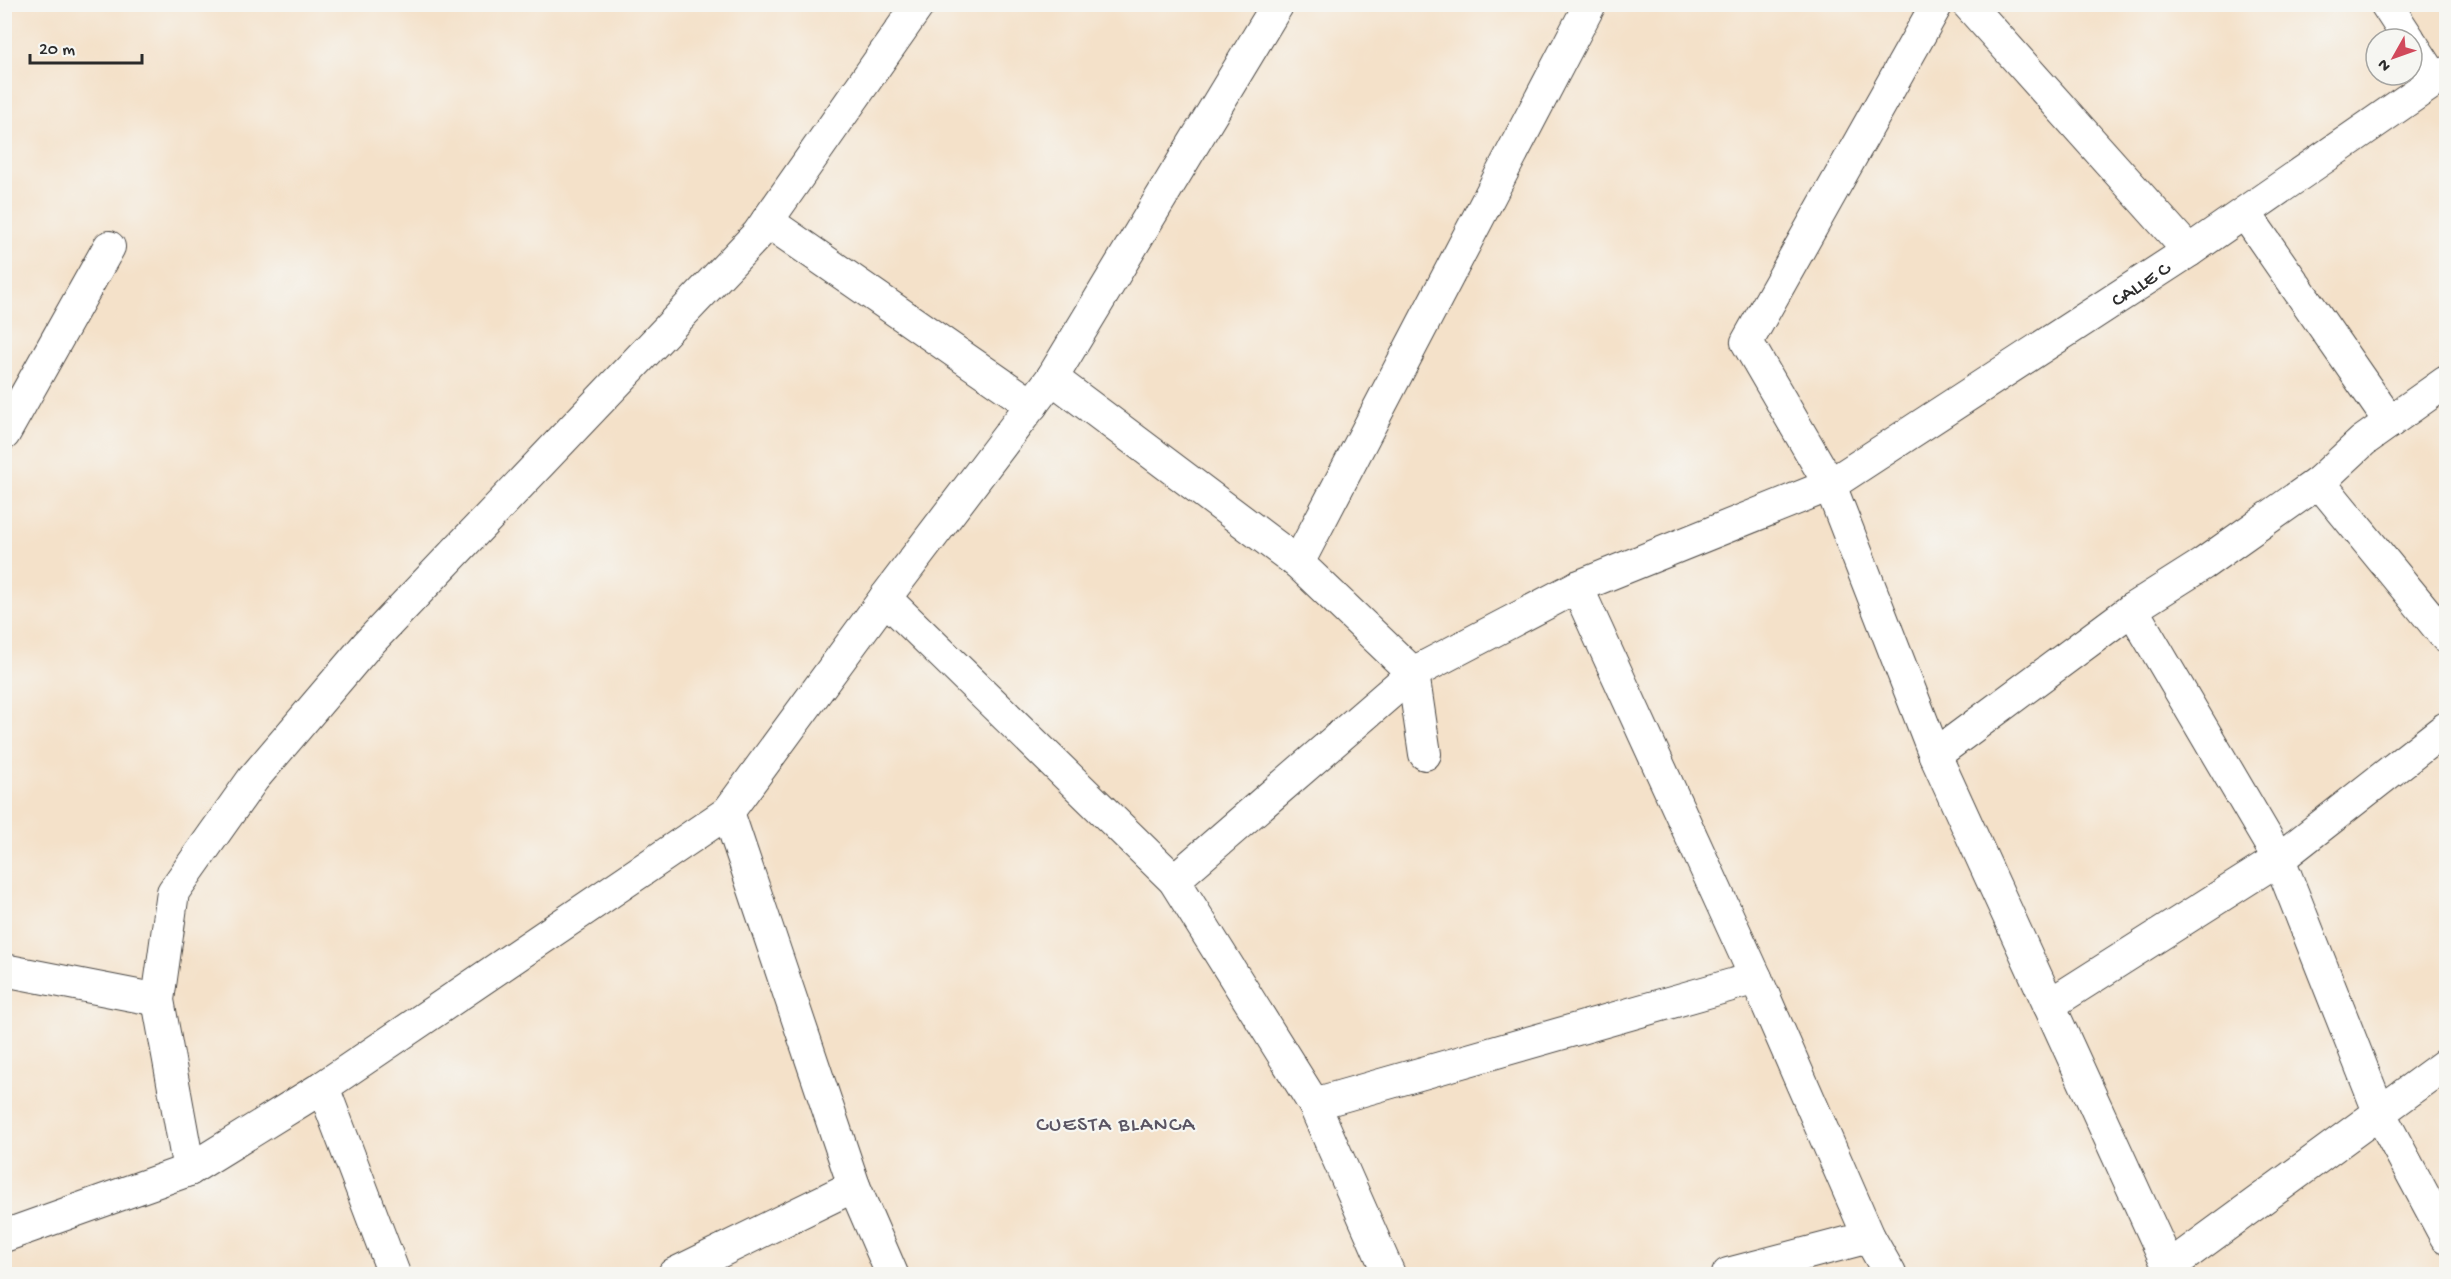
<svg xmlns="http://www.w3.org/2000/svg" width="2451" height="1279" viewBox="0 0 2451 1279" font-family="'Gochi Hand',sans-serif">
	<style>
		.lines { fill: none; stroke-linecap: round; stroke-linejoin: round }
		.minor-casing { stroke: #494643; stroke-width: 34 }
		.minor { stroke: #fff; stroke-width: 32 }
		.labels { text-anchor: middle; stroke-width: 4.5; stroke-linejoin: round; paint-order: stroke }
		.street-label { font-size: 20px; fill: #2b2b2b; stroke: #f6f6f2 }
		.neighbourhood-label { font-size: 21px; letter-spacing: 1.5px; fill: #5b5563; stroke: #f6f6f2 }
	</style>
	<rect width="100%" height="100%" fill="#f6f6f2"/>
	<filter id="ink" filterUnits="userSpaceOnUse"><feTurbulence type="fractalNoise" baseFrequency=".0167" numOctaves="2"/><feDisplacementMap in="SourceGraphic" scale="12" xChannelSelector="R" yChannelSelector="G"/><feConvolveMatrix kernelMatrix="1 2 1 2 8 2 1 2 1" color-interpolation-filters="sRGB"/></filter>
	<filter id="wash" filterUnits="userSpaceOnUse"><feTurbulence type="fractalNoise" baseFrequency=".008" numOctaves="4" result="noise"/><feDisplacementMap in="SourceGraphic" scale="24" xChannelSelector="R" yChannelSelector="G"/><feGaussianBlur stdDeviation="1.35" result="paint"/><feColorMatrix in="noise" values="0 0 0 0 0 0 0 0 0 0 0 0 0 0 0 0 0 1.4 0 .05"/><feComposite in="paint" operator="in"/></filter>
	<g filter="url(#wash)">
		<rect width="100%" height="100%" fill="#f4e1c9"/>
	</g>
	<g filter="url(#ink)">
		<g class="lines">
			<!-- minor casing -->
			<g class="minor-casing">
				<g id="minor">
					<polyline points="1937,4 1747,342 1830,485 1935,755 2172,1274"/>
					<polyline points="1968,4 2189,251"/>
					<polyline points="2386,4 2409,39"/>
					<polyline points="2412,44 2436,81"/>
					<polyline points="2245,213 2390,422"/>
					<polyline points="767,221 1032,405"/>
					<polyline points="1052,378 1298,563 1413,673 1425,754"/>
					<polyline points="4,434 109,247"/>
					<polyline points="2319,482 2446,637"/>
					<polyline points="1298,563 1590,4"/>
					<polyline points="1577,587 1756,978 1869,1237 1890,1274"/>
					<polyline points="885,598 1174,880 1314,1104 1389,1274"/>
					<polyline points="2132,609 2279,859 2380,1114 2446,1237"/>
					<polyline points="1935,755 2132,609 2203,564 2319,482 2363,441 2446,382"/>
					<polyline points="728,812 854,1186 892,1274"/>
					<path id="s1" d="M1174 880 1413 673 1577 587 1830 485 2189 251 2446 73"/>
					<polyline points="4,970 158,1000"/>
					<polyline points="2049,1005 2279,859 2446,728"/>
					<polyline points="323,1087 394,1274"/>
					<polyline points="1314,1104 1756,978"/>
					<polyline points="189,1170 158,1000 173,892 253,779 367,645 758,234 919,4"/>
					<polyline points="4,1236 189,1170 323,1087 728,812 885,598 1052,378 1278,4"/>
					<polyline points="2169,1267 2446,1064"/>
					<polyline points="674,1274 854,1186"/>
					<polyline points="1728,1274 1869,1237"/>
				</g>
			</g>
			<!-- minor -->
			<use href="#minor" class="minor"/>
		</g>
	</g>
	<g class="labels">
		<!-- street labels -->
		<g class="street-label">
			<text dy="7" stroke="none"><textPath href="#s1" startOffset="1144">CALLE C</textPath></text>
		</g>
		<!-- neighbourhood labels -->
		<g class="neighbourhood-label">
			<text x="1116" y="1130">CUESTA BLANCA</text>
		</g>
	</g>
	<!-- margin -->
	<rect width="2451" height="1279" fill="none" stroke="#f6f6f2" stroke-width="24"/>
	<!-- north arrow -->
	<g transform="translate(2394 57) rotate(230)"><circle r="28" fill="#f6f6f2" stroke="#a5a5a2" stroke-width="1.5"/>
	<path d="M0-4.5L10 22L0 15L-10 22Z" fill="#d1495b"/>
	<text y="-9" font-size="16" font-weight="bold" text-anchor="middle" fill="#2b2b2b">N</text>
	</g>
	<!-- scale -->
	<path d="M30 54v9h112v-9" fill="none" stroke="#2b2b2b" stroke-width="3"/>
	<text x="39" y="54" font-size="18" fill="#2b2b2b" stroke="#f6f6f2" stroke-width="4.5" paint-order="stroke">20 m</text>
</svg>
